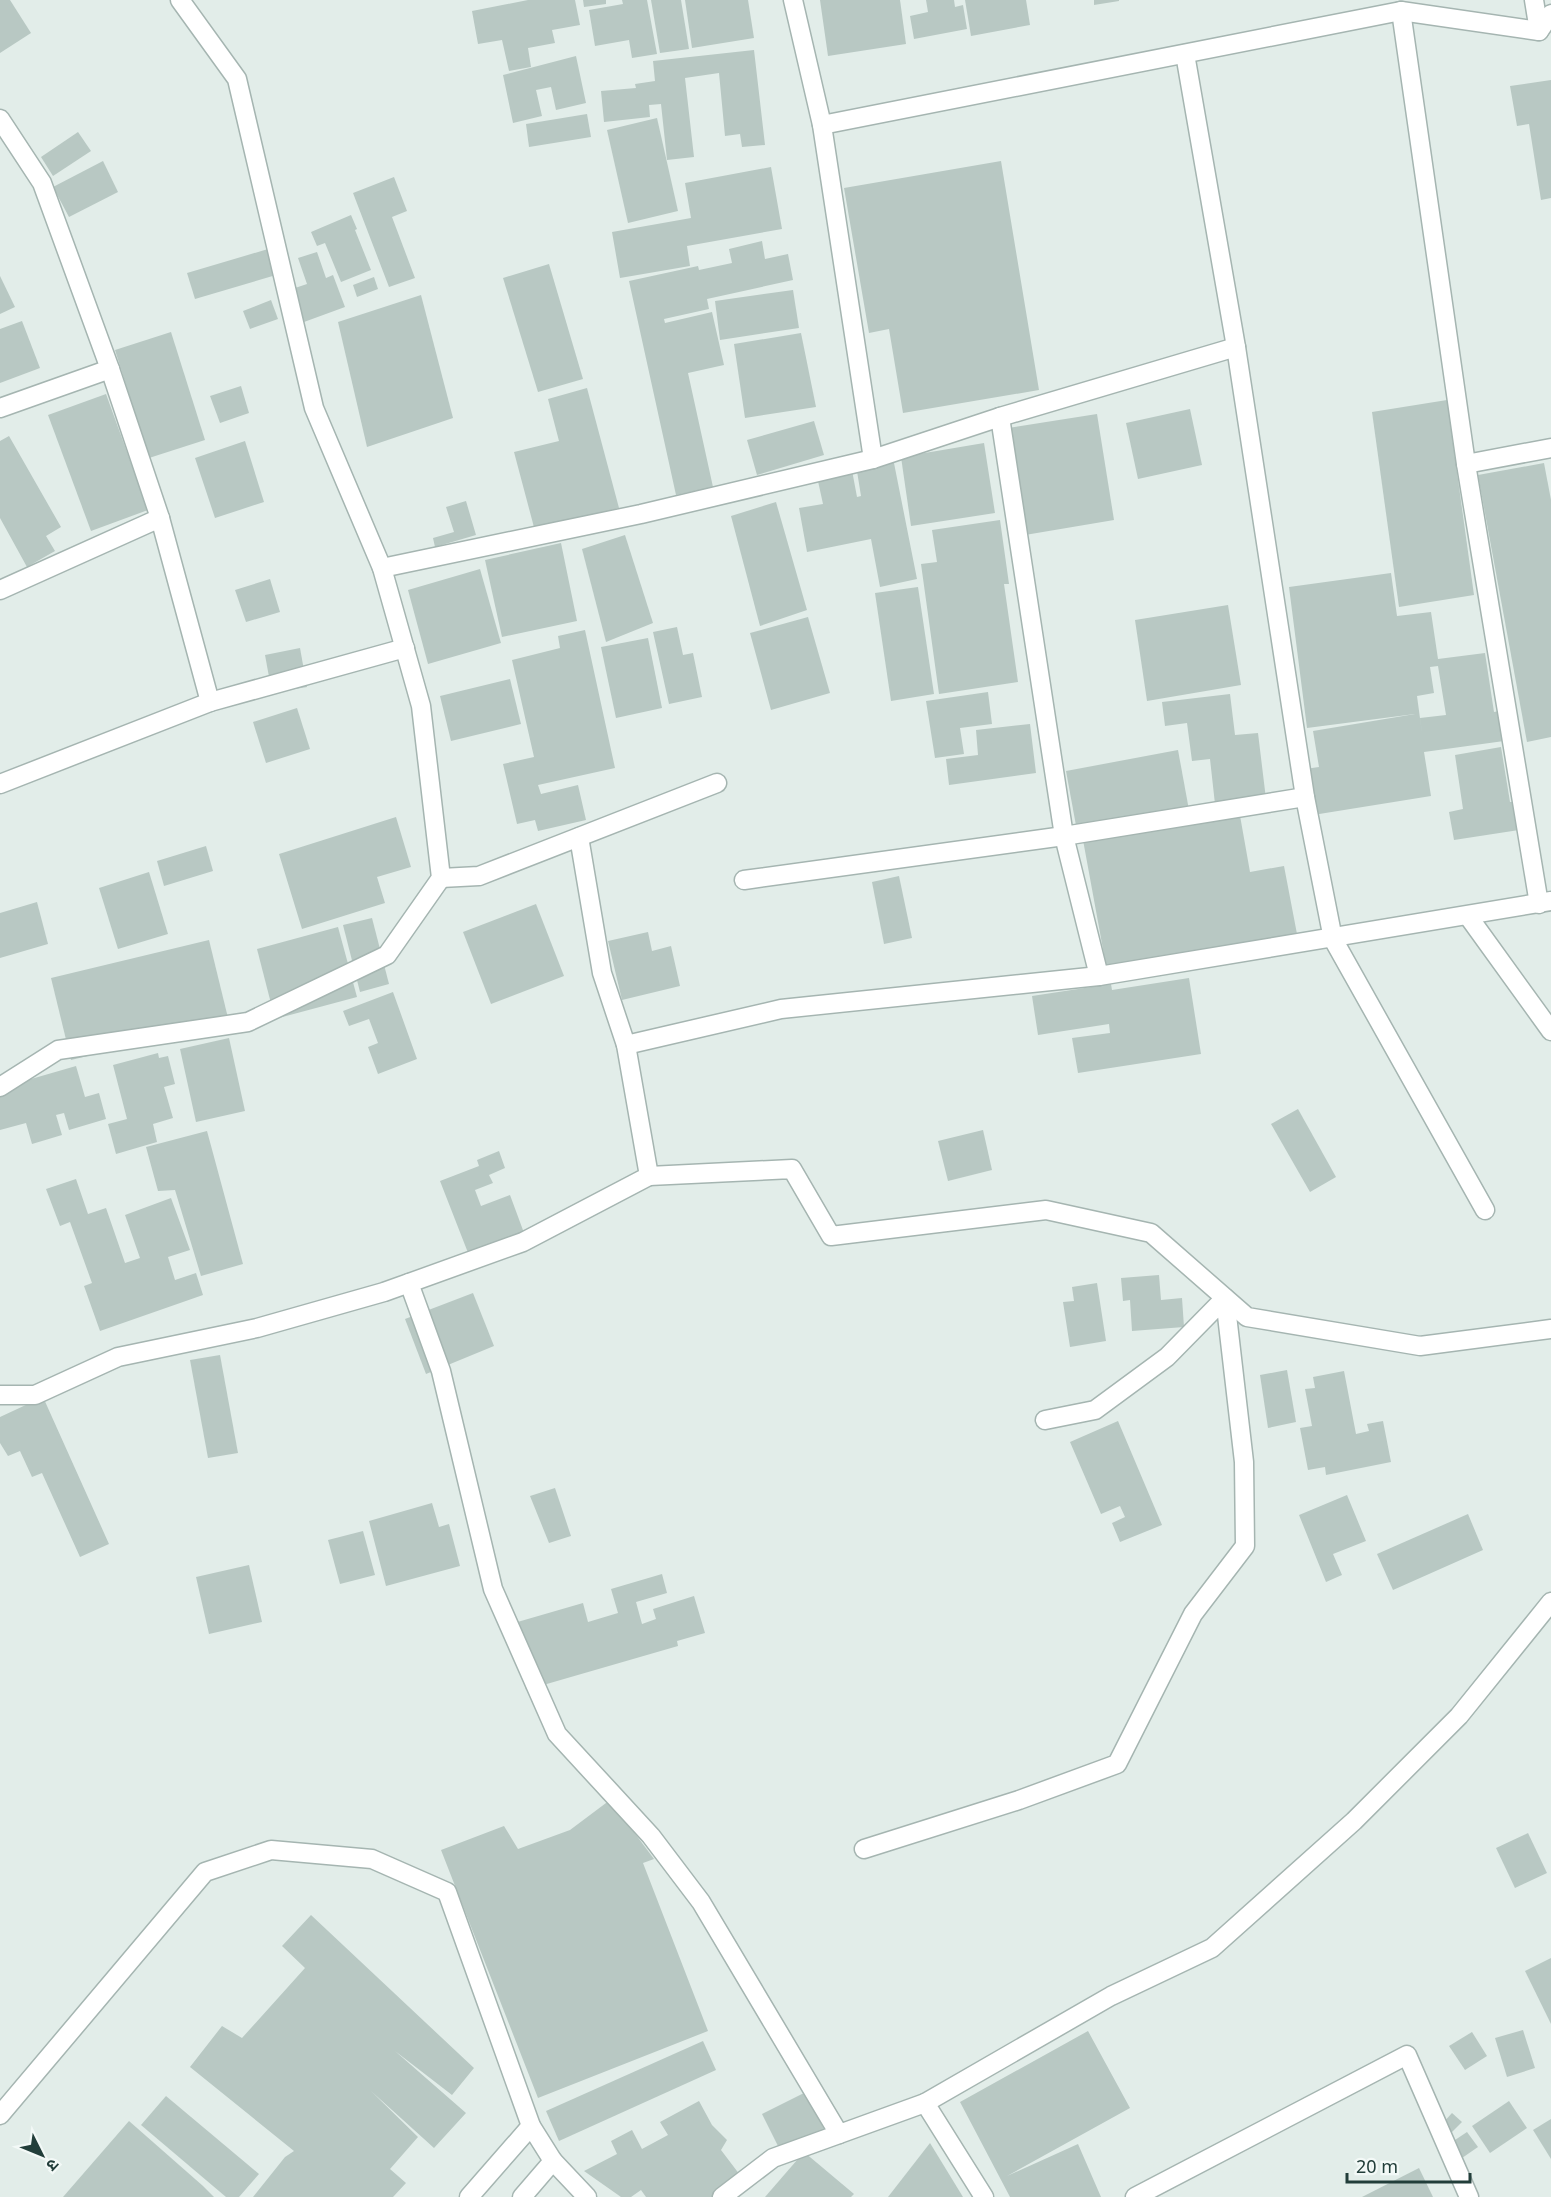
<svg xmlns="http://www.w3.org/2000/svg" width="1551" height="2197" viewBox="0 0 1551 2197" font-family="'Noto Sans','Noto Sans Devanagari',sans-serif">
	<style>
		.building { fill: #b8c8c3; fill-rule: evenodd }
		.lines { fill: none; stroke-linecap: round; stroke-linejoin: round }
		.street-casing { stroke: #a5b5b1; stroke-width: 21 }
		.street { stroke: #fff; stroke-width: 18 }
	</style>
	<rect width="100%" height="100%" fill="#e2ede9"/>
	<!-- building -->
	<g class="building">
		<polygon points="0,0 10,0 31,33 0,53"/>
		<polygon points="528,0 575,0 580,25 552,30 555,43 528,48 531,67 509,71 502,40 478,44 472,11"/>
		<polygon points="583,0 606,0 606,4 584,7"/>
		<polygon points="622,0 647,0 657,54 632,58 629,40 595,46 589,10 623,4"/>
		<polygon points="651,0 681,0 689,49 660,53"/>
		<polygon points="685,0 748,0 754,38 692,48"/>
		<polygon points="820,0 900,0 906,44 828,56"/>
		<polygon points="926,0 954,0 955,7 963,5 967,29 914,39 910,16 928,12"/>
		<polygon points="965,0 1026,0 1030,25 971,36"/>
		<polygon points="1094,0 1119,0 1119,1 1094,5"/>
		<polygon points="754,50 765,145 742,147 740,134 725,136 719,73 685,78 694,157 667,160 661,104 649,105 650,117 604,122 601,91 636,88 635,84 655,81 653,61"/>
		<polygon points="576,56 586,103 556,110 551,87 536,90 542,116 513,123 503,75"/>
		<polygon points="1551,80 1551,198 1541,200 1529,124 1517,126 1510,86"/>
		<polygon points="587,114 591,137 529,147 526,124"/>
		<polygon points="657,118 678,211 628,223 607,130"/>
		<polygon points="78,132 91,151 53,176 41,157"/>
		<polygon points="103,161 118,192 69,217 53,187"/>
		<polygon points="1001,161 1039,390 903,413 889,329 869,333 844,188"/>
		<polygon points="771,167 782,229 687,246 690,266 620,278 612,232 691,218 685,183"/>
		<polygon points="394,177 407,211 392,217 415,278 389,287 353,193"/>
		<polygon points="351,215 357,229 355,230 371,270 341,282 325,243 317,246 311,232"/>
		<polygon points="762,241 765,259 788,254 793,280 707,299 709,309 664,319 665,323 712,312 724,365 688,373 713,487 676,495 629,281 698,266 699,270 732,263 729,249"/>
		<polygon points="268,249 276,275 195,299 187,273"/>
		<polygon points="317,252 326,278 333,275 345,307 304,322 292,289 307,284 298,258"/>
		<polygon points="549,264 583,379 538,392 503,278"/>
		<polygon points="0,276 15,307 0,314"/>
		<polygon points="374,277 378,289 357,297 353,285"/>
		<polygon points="793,290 799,328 720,340 715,301"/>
		<polygon points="421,295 453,418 367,447 338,322"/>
		<polygon points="271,300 278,319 250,329 243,311"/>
		<polygon points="22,321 40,368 0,383 0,329"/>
		<polygon points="171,332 205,440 149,458 115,350"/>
		<polygon points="801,333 816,407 745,418 734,344"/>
		<polygon points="241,386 249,413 220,423 210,396"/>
		<polygon points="587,388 619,508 535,531 514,452 559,441 548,399"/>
		<polygon points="106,394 148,510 91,531 48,415"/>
		<polygon points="1447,400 1474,595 1399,607 1372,412"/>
		<polygon points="1190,409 1202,465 1138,479 1126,423"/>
		<polygon points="1097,414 1114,520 1025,535 1008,428"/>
		<polygon points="814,421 824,455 757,475 747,440"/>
		<polygon points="9,436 61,527 46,536 55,551 27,567 0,518 0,441"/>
		<polygon points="245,441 264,502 215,518 195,458"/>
		<polygon points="984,443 995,513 911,526 901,457"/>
		<polygon points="893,458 917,579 880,587 871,539 807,552 799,508 823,504 816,472 851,465 857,497 861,496 856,465"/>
		<polygon points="1544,463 1551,500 1551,737 1527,742 1478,475"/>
		<polygon points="466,501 476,535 435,547 433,538 454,532 446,507"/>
		<polygon points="776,502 807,610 760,626 731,516"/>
		<polygon points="1000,520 1009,584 1004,584 1018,682 939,694 921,564 937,562 932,530"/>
		<polygon points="625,535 653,623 606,642 582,549"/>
		<polygon points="561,543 577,621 502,637 485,560"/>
		<polygon points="480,569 501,643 428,664 408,590"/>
		<path d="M1391 573 1397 616 1431 612 1438 659 1485 653 1494 712 1500 711 1504 741 1424 752 1431 796 1313 815 1305 769 1319 767 1313 731 1415 714 1307 728 1289 587ZM1438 666 1446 715 1420 718 1424 748 1417 696 1434 693 1430 667Z"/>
		<polygon points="270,579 280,612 246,622 235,590"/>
		<polygon points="918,587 934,694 891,701 875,593"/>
		<polygon points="1228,605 1241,685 1147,701 1135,620"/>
		<polygon points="808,617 830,693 771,710 750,633"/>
		<polygon points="677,627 683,655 693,653 702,697 669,704 653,632"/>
		<polygon points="585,630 615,768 538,785 541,794 578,785 586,820 538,831 535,820 517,824 503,764 534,757 512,660 560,648 558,636"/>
		<polygon points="648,638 662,708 616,718 601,647"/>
		<polygon points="300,648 307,687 272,693 265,655"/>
		<polygon points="510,679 521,724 451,741 440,696"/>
		<polygon points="988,692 992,724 960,728 964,754 935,758 926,701"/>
		<polygon points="1230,694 1235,735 1258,733 1266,799 1215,804 1210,759 1192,761 1187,723 1165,726 1162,702"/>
		<polygon points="297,708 310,749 266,763 253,722"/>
		<polygon points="1030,724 1036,773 949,785 946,759 978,755 976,730"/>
		<polygon points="1501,747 1510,802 1515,802 1519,830 1454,840 1449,812 1463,809 1455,755"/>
		<polygon points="1178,750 1189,810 1077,831 1066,771"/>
		<polygon points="1239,810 1250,872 1284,866 1297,934 1107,971 1083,840"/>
		<polygon points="396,817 411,867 377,877 385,903 302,929 279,854"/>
		<polygon points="206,846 213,871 164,886 157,861"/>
		<polygon points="149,872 168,934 118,949 99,888"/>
		<polygon points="899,876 912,938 884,944 872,882"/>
		<polygon points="37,902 48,944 0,958 0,913"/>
		<polygon points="536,904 564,976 491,1004 463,932"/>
		<polygon points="372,918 389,984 360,992 343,925"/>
		<polygon points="338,927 357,997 275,1019 257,949"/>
		<polygon points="648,932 652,951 671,946 680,986 622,1000 608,941"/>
		<polygon points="209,940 229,1022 71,1060 51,978"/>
		<polygon points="1189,978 1201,1054 1078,1073 1072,1038 1110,1033 1109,1024 1038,1035 1032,996 1111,984 1112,990"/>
		<polygon points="393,992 417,1059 378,1074 368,1047 378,1043 369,1019 349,1026 343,1011"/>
		<polygon points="229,1038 245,1111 196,1122 180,1049"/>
		<polygon points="158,1053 159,1058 168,1056 175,1084 164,1087 173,1118 153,1124 157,1142 116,1154 108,1124 127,1119 113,1065"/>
		<polygon points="76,1066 85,1097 99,1093 106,1119 69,1130 64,1113 56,1115 62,1135 32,1144 26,1123 0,1130 0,1088"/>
		<polygon points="1298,1109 1336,1177 1310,1192 1271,1124"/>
		<polygon points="983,1130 992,1170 948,1181 938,1141"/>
		<polygon points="207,1131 243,1264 201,1276 175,1190 158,1191 146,1147"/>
		<polygon points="499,1151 505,1168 489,1175 493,1183 475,1190 481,1206 510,1195 527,1241 472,1263 440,1181 479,1166 477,1160"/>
		<polygon points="76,1179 88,1214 106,1208 125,1263 140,1258 125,1215 171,1198 190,1250 168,1257 175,1280 196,1273 203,1295 100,1331 84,1286 92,1283 70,1222 60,1226 46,1189"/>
		<polygon points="1159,1275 1161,1300 1182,1298 1184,1327 1132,1331 1130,1300 1123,1301 1121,1278"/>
		<polygon points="1097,1283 1106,1341 1070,1347 1063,1302 1074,1301 1072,1287"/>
		<polygon points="473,1293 494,1346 426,1374 405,1319"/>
		<polygon points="220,1355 238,1453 208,1458 190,1360"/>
		<polygon points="1287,1370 1296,1422 1268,1428 1260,1375"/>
		<polygon points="1344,1371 1356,1434 1369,1431 1367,1424 1383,1421 1391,1462 1326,1475 1325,1467 1308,1470 1300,1428 1312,1426 1305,1389 1315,1388 1313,1377"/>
		<polygon points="43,1397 109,1544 80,1557 42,1473 32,1477 20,1451 8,1456 0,1443 0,1417"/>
		<polygon points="1118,1421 1162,1525 1120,1542 1112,1523 1125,1517 1120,1506 1101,1514 1070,1442"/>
		<polygon points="555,1488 571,1536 549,1543 530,1496"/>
		<polygon points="1347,1495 1366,1541 1333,1554 1342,1575 1326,1582 1299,1515"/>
		<polygon points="432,1503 439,1527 449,1524 460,1566 386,1586 369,1521"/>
		<polygon points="1468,1514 1483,1550 1393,1590 1377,1554"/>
		<polygon points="363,1531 375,1575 340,1584 328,1540"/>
		<polygon points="249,1565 262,1622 209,1634 196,1577"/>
		<polygon points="662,1574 667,1593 636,1602 642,1624 656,1619 653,1609 694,1596 705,1633 677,1641 678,1646 526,1690 507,1625 583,1603 588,1622 618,1613 611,1589"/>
		<polygon points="610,1800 654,1859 643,1863 708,2031 538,2098 441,1850 504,1826 518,1849 570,1830"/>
		<polygon points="1528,1833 1547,1873 1515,1888 1496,1848"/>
		<polygon points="311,1915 474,2068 452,2095 395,2051 466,2113 434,2148 371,2091 418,2137 390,2169 406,2183 393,2197 253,2197 285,2157 294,2151 190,2067 222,2026 242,2038 305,1968 282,1946"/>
		<polygon points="1551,1958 1551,2024 1525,1971"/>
		<polygon points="1523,2030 1535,2068 1507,2077 1495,2038"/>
		<polygon points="1088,2031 1130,2108 1007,2176 1078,2144 1101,2197 1010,2197 960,2102"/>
		<polygon points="1472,2032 1487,2056 1465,2070 1449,2046"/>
		<polygon points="703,2041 716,2070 559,2141 546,2111"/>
		<polygon points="806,2092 826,2133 782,2154 762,2114"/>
		<polygon points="166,2096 259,2174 239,2197 226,2197 141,2125"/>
		<polygon points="699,2101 712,2125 727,2140 721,2150 743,2179 721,2197 646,2197 641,2190 631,2197 621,2197 584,2171 617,2154 611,2141 632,2130 642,2149 668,2135 660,2122"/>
		<polygon points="1509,2101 1527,2128 1490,2153 1472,2126"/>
		<polygon points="1452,2113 1462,2122 1451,2133 1442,2124"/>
		<polygon points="1551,2119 1551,2159 1533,2130"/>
		<polygon points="129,2121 203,2186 214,2197 63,2197"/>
		<polygon points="1467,2132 1478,2147 1462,2158 1452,2142"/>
		<polygon points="930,2143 963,2197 888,2197"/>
		<polygon points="804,2152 854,2194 851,2197 765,2197"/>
		<polygon points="1419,2168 1433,2197 1362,2197"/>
	</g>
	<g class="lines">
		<!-- street casing -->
		<g class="street-casing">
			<g id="street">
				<polyline points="793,0 822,125 873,459"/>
				<polyline points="1534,0 1539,31"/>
				<polyline points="1401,11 1466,464 1539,904"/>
				<polyline points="1185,54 1236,347 1305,797 1333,939 1485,1210"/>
				<polyline points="0,119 42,183 110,369 160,518 210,702 0,784"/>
				<polyline points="822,125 1401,11 1539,31 1551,14"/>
				<polyline points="0,408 110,369"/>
				<polyline points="1000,417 1064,836 1099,976"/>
				<polyline points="1466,464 1551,448"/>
				<polyline points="382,568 641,514 873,459 1000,417 1236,347"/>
				<polyline points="0,590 160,518"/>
				<polyline points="210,702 405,648"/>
				<polyline points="441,878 479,876 717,783"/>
				<polyline points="744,880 1064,836 1305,797"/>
				<polyline points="1468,916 1551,1031"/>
				<polyline points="626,1045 781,1009 1099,976 1551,901"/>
				<polyline points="0,1087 58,1050 248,1022 387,955 441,878 421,706 382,568 314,408 237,79 180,0"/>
				<polyline points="649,1176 792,1169 831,1236 1046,1210 1151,1233 1247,1317 1420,1346 1551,1329"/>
				<polyline points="409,1283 441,1371 493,1589 557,1734 651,1836 701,1902 839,2134"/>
				<polyline points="0,1395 35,1395 118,1357 257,1328 384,1292 523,1242 649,1176 626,1045 602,973 579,837"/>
				<polyline points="864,1849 1019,1800 1117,1764 1193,1614 1245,1546 1244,1462 1225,1298 1167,1357 1095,1410 1045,1420"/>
				<polyline points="0,2115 205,1872 271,1850 372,1859 447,1892 531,2126 553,2161"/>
				<polyline points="469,2197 531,2126"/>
				<polyline points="522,2197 553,2161 587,2197"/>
				<polyline points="722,2197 773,2158 925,2103"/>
				<polyline points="984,2197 925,2103 1111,1996 1212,1948 1354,1821 1459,1716 1551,1602"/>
				<polyline points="1135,2197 1407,2055 1469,2197"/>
			</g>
		</g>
		<!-- street -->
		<use href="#street" class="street"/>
	</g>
	<!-- north arrow -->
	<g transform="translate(42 2155) rotate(133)" stroke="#f3f9f7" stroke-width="4.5" paint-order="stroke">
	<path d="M0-4.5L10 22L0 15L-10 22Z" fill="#223e3a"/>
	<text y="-9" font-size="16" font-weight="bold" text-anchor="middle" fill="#223e3a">उ</text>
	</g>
	<!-- scale -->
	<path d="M1347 2173v9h123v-9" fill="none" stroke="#223e3a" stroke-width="3"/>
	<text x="1356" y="2173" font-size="18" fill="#223e3a" stroke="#f3f9f7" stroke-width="4.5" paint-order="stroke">20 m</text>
</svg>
